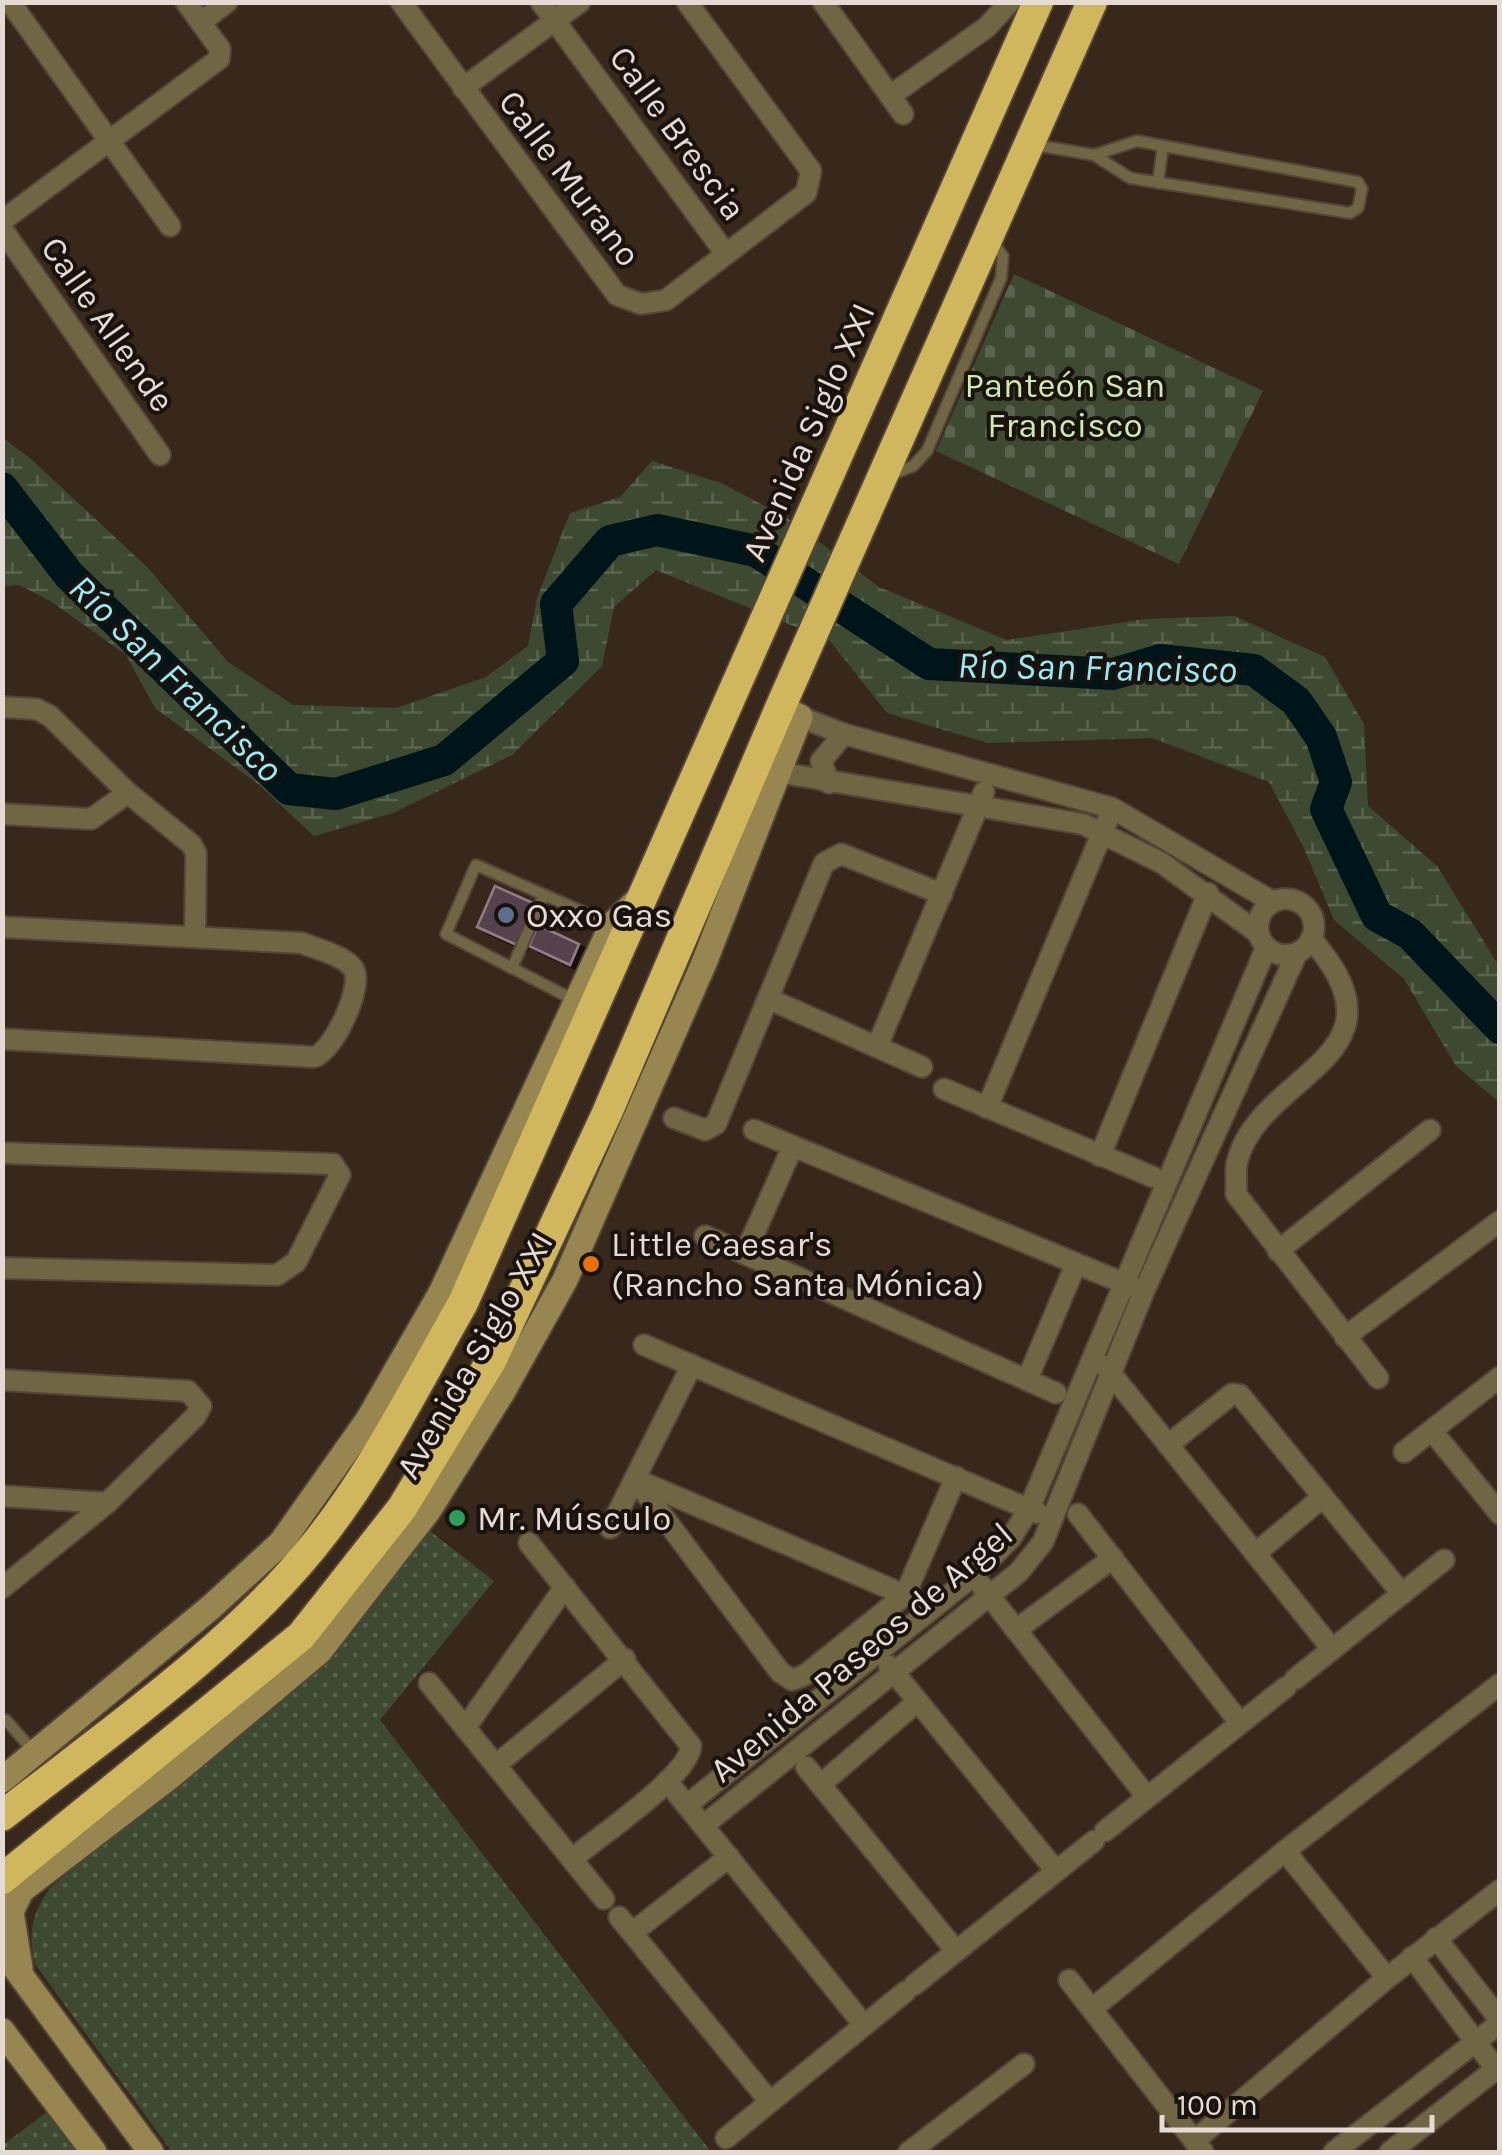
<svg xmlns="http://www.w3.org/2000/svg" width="1502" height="2155" viewBox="0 0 1502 2155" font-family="Karla,sans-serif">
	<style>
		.grass { fill: url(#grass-dots) }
		.wetland { fill: url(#wetland-marsh) }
		.cemetery { fill: url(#cemetery-stones) }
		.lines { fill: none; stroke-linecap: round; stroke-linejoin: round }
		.river { stroke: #001519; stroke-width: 32 }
		.building { fill: #57434e; stroke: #927c88; stroke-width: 2.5; filter: url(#shadow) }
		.lane-casing { stroke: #544539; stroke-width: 14 }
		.street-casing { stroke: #544539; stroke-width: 24 }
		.secondary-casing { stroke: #544539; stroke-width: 29 }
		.highway-casing { stroke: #544539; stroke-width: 34 }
		.lane { stroke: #706644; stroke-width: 10 }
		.street { stroke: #706644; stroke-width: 20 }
		.secondary { stroke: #978650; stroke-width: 25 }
		.highway { stroke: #d0b65d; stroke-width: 30 }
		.service-dot { fill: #5c6f8a; stroke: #19120d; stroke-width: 4 }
		.food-dot { fill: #e8710a; stroke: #19120d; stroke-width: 4 }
		.leisure-dot { fill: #2e9e5b; stroke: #19120d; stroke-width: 4 }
		.labels { text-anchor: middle; stroke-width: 8; stroke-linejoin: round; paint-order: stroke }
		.street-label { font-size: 35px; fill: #e6dbd4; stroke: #19120d }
		.park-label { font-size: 35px; fill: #cceab1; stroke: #19120d }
		.poi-label { font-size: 35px; fill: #e6dbd4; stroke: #19120d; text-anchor: start }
		.water-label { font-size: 38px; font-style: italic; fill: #97ebf7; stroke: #19120d }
	</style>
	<defs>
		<pattern id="grass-dots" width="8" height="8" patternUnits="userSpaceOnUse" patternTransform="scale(2.5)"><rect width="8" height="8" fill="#3d4a31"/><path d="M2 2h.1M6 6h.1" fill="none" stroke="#59644e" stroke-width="1.8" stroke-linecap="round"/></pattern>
		<pattern id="wetland-marsh" width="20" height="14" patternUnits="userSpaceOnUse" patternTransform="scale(2.5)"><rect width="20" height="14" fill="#3d4a31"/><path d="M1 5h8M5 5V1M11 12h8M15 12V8" fill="none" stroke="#59644e"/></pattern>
		<pattern id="cemetery-stones" width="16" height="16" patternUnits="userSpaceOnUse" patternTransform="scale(2.5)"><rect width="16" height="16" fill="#3d4a31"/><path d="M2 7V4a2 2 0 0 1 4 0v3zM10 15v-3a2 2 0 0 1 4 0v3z" fill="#59644e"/></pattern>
		<filter id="shadow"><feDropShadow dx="10" dy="6" stdDeviation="0" flood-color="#0009"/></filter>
	</defs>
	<rect width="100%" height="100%" fill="#38281b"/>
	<!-- grass -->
	<g class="grass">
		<path d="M430 1531 494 1581 380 1720 711 2152H172L35 1964C28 1933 31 1915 50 1888L352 1633Z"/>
		<polygon points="47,2112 78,2152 3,2152 3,2145"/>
	</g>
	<!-- wetland -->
	<polygon class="wetland" points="3,438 31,459 148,568 228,662 293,705 396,708 486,677 528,646 537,598 570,513 620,497 652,461 721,483 786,517 879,587 1007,640 1145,619 1234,616 1325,657 1364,724 1368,806 1437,866 1499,966 1499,1102 1456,1066 1404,979 1334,920 1304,848 1269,782 1152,738 988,743 887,713 830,641 656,570 614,607 602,666 512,755 393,813 314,836 258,784 155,708 126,655 52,602 19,585 3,586"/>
	<!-- cemetery -->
	<polygon class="cemetery" points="1014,274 1263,391 1179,564 936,451"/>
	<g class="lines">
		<!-- river -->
		<polyline class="river" points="2,488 69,575 289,789 336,794 444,760 563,661 556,604 610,541 657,530 756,551 929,664 1113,674 1160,660 1254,670 1296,701 1321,737 1336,782 1326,809 1377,916 1410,934 1500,1028"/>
	</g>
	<!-- building -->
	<g class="building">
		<polygon points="495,886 535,904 517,945 477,927"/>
		<polygon points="538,925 579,944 570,965 529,946"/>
	</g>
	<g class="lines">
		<!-- lane casing -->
		<g class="lane-casing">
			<g id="lane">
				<polyline points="1035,145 1094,155 1130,178 1350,213 1358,208 1362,189 1358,182 1137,141 1094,155"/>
				<polyline points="1158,183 1163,146"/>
				<polyline points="890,475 913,466 927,451 1001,278 1003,256 993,243"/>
				<polyline points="512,968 544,895"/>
				<polyline points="574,1000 446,934 476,865 611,924"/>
				<polyline points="2,1722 6,1720 34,1752"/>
			</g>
		</g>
		<!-- street casing -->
		<g class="street-casing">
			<g id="street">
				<polyline points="10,2 170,226"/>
				<polyline points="401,2 617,295 641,304 666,300 806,193 811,171 687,2"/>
				<polyline points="541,2 726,254"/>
				<polyline points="823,2 903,114"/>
				<polyline points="201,22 227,2"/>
				<polyline points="463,88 580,2"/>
				<polyline points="890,96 987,27 1010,2"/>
				<polyline points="2,221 219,59 220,49 186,2"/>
				<polyline points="2,229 160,455"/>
				<polyline points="2,707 36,709 50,716 128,793 191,844 196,853 195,934"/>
				<polyline points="800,717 844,734 1112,808 1273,902"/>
				<polyline points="777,772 1083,824 1162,863 1258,933"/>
				<polyline points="829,783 821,761 844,734"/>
				<polyline points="2,814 91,819 128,793"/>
				<circle cx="1286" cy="927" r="28"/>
				<path d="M2 927 302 943C316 949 343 955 353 968 365 985 333 1052 314 1057L2 1039"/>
				<path d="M1311 939C1417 1058 1259 1072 1237 1162 1235 1172 1237 1184 1236 1194L1378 1378"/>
				<polyline points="769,999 922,1067"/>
				<polyline points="877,1047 984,792"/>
				<polyline points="944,1089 1153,1177"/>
				<polyline points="987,1108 1108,819"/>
				<polyline points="674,1118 705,1130 716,1124 824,863 841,854 942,894"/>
				<polyline points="754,1130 1133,1287"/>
				<polyline points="2,1153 333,1164 340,1175 296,1262 277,1275 2,1268"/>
				<polyline points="1100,1156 1208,893"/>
				<polyline points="705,1236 1056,1393"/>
				<polyline points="1278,1251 1430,1130"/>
				<polyline points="745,1254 793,1146"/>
				<polyline points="1345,1337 1500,1221"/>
				<polyline points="644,1345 1038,1513"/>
				<polyline points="1105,1366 1332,1649"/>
				<polyline points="2,1380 188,1391 201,1406 195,1417 107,1503 2,1588"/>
				<polyline points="1027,1380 1076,1264"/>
				<polyline points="1432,1431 1500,1514"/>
				<polyline points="1168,1445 1232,1394 1240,1395 1402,1594"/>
				<polyline points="1404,1452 1500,1377"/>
				<polyline points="635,1479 780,1672 792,1680 805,1675 905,1595 956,1477"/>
				<polyline points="637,1480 905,1595"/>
				<polyline points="2,1496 107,1503"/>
				<polyline points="1078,1514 1240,1723"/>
				<polyline points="610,1528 692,1365"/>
				<path d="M529 1543 691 1746C689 1776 598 1837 572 1859"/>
				<polyline points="1256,1553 1323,1497"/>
				<polyline points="981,1585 1147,1797"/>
				<polyline points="1016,1630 1113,1558"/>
				<polyline points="889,1666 1056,1871"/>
				<polyline points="1295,1679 1444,1560"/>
				<polyline points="429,1683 604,1899"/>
				<polyline points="465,1728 565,1587"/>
				<polyline points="496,1765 625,1659"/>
				<polyline points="806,1767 956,1951"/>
				<polyline points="667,1781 864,2025"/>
				<polyline points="821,1784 917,1702"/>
				<polyline points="687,1805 973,1576 1011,1538 1029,1509 1266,948"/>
				<polyline points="704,1825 989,1596 1019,1572 1043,1542 1144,1291 1297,953"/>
				<polyline points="1105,1831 1286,1687"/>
				<polyline points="1285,1851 1387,1978"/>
				<polyline points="619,1917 770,2102"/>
				<polyline points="633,1932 729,1857"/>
				<polyline points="1436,1938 1500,2020"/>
				<polyline points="1412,1957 1496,2069"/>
				<polyline points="1069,1980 1203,2152"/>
				<polyline points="914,1985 1094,1841"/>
				<polyline points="1092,2009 1285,1851 1500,1684"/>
				<polyline points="726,2138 905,1992"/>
				<polyline points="1194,2141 1387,1978 1500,1890"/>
				<polyline points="909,2152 1024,2064"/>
				<polyline points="1334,2152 1500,2023"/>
				<polyline points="1390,2152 1500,2066"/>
			</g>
		</g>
		<!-- secondary casing -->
		<g class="secondary-casing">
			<g id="secondary">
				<polyline points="2,1780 210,1608 281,1543 368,1420 441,1293 612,925 643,895"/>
				<polyline points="2,1905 172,1775 319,1652 428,1511 503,1391 565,1280 704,963 800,717 780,708"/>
				<polyline points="2,1950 151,2152"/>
				<polyline points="20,1968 11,1912 21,1891"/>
				<polyline points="2,2031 94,2152"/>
			</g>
		</g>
		<!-- highway casing -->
		<g class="highway-casing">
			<g id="highway">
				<path d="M2 1816C104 1736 230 1649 312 1548 372 1475 416 1385 463 1303L1038 2"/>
				<polyline points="2,1879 301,1636 402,1508 491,1361 607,1113 780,708 1092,2"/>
			</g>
		</g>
		<!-- lane -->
		<use href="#lane" class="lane"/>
		<!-- street -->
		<use href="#street" class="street"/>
		<!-- secondary -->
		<use href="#secondary" class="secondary"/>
		<!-- highway -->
		<use href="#highway" class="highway"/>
	</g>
	<!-- markers -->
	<circle class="service-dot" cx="506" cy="915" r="10"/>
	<circle class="food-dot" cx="591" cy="1264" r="10"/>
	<circle class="leisure-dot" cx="457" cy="1518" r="10"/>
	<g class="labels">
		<!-- street labels -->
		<g class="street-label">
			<text transform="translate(678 133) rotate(54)" y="12">Calle Brescia</text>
			<text transform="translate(570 178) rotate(53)" y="12">Calle Murano</text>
			<text transform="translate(108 324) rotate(55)" y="12">Calle Allende</text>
			<text transform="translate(808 432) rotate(-66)" y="12">Avenida Siglo XXI</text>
			<text transform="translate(474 1355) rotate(-60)" y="12">Avenida Siglo XXI</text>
			<text transform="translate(861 1652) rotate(-40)" y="12">Avenida Paseos de Argel</text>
		</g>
		<!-- park labels -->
		<g class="park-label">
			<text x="1065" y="397">Panteón San<tspan x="1065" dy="40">Francisco</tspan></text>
		</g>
		<!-- poi labels -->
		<g class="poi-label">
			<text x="526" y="927">Oxxo Gas</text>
			<text x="611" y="1256">Little Caesar's<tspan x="611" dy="40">(Rancho Santa Mónica)</tspan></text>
			<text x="477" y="1530">Mr. Músculo</text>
		</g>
		<!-- water labels -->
		<g class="water-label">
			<text transform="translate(1097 667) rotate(1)" y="13">Río San Francisco</text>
			<text transform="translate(176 678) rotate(44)" y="13">Río San Francisco</text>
		</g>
	</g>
	<!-- border -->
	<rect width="1502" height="2155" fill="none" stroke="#e6dbd4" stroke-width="10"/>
	<!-- scale -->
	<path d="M1162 2115v15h270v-15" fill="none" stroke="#e6dbd4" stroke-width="5"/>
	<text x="1177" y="2115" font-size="30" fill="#e6dbd4" stroke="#19120d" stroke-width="8" paint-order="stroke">100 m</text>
</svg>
